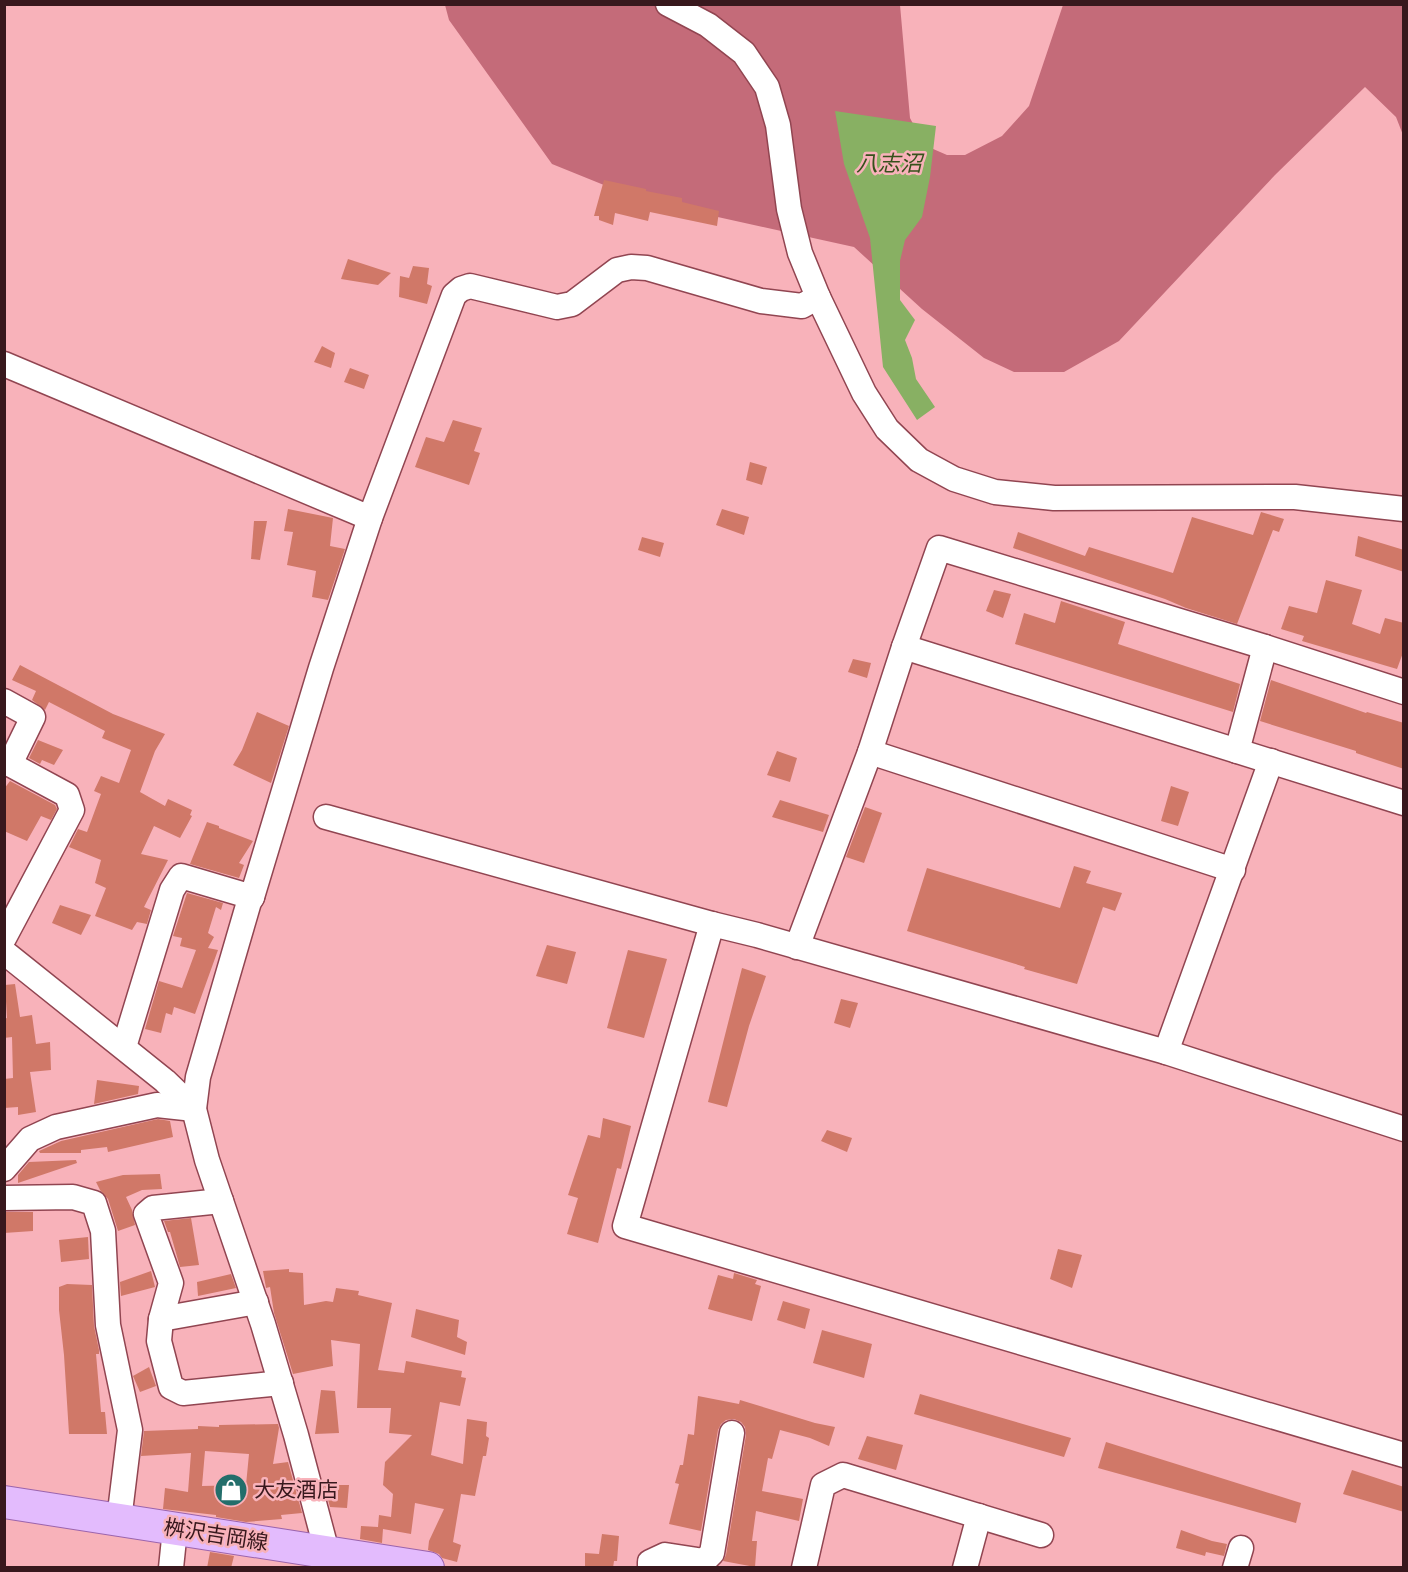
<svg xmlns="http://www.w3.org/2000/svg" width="1408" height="1572" viewBox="0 0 1408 1572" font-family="'PT Serif','Noto Sans JP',serif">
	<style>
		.forest { fill: #c46b79 }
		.water { fill: #88b063 }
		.building { fill: #d07868; fill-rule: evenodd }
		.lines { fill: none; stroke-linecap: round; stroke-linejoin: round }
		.minor-casing { stroke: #914551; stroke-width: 27 }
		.major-casing { stroke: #9b64ad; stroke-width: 34 }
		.minor { stroke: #fff; stroke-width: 24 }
		.major { stroke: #e3bbfd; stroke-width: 32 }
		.labels { text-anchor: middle; stroke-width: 5; stroke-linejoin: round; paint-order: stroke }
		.poi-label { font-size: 21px; fill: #38181d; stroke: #f8b2ba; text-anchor: start }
		.street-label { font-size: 21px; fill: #38181d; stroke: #f8b2ba }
		.water-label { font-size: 22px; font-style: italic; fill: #36511b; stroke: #f8b2ba }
	</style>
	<rect width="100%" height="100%" fill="#f8b2ba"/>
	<!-- forest -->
	<polygon class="forest" points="445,5 900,5 910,118 924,145 947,155 965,155 1002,136 1029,106 1063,5 1403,5 1403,135 1396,117 1365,87 1275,175 1119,341 1064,372 1014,372 984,358 922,309 854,247 641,200 552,164 449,20"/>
	<!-- water -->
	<polygon class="water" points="835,111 936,126 930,177 922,217 905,240 900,261 900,300 915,320 905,340 912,358 916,379 935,407 917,420 883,367 870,238 844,164"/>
	<!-- building -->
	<g class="building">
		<polygon points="604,180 646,189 646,191 682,198 682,202 719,211 717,226 650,212 648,221 615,213 613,225 599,220 599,216 594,216"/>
		<polygon points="348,259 391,273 378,285 341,279"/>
		<polygon points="413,266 429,268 427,284 432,286 427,304 399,297 400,276 409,278"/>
		<polygon points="322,346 335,353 331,368 314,362"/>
		<polygon points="350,368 369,375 364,389 344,382"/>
		<polygon points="453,420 482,428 474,451 480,453 469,485 415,467 426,437 444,442"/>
		<polygon points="750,462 767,467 762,485 746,480"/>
		<polygon points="288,509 333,518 330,546 345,549 328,600 312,597 316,571 287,565 293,532 284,531"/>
		<polygon points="722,509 749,517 744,535 716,525"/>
		<polygon points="1261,512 1284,519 1279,532 1273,530 1237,624 1186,608 1165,599 1013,548 1018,532 1085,556 1089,547 1173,573 1192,517 1253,535"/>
		<polygon points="254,521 267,521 260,560 251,559"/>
		<polygon points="1358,536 1404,550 1404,572 1355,556"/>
		<polygon points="642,537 664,543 660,557 638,550"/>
		<polygon points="1326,580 1362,590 1352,624 1380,634 1385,618 1404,623 1404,650 1397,669 1302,641 1304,636 1281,629 1289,606 1317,613"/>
		<polygon points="994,590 1011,594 1003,618 986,611"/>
		<polygon points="1061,601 1125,622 1118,644 1240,684 1233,712 1015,644 1024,613 1055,623"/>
		<polygon points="853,659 871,663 867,678 848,672"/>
		<polygon points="20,665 113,714 165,734 155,751 140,792 165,806 168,799 192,810 190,815 192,816 180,838 154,826 141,854 168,860 144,907 151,910 147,924 137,922 132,930 95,916 106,888 95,883 101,860 69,847 78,829 87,832 101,794 94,791 101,776 119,783 131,750 102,738 105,731 49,702 45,710 32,700 36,691 12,680"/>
		<polygon points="1271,680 1366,713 1367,712 1404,723 1404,769 1356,753 1356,751 1260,721"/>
		<polygon points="257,712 289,726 271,783 233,765 242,750"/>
		<polygon points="38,740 63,750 54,765 42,760 40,764 29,758"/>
		<polygon points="777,751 797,758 790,782 767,775"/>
		<polygon points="10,781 55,805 57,809 51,820 41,816 27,841 4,831 4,789"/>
		<polygon points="1171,786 1189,792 1178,826 1161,821"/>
		<polygon points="780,800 829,815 823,832 772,817"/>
		<polygon points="865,807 882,813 864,863 846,857"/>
		<polygon points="207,822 219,826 219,828 253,841 239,863 244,865 239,878 190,864"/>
		<polygon points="1074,866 1091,871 1086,883 1122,893 1115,911 1103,907 1077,984 1024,969 1025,967 907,931 927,868 1060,908"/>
		<polygon points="187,893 223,903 221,910 216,907 208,933 214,937 208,948 218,950 195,1014 174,1007 172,1015 166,1013 161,1033 145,1029 159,981 182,988 196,950 180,946 182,938 173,936"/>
		<polygon points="60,905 91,915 81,935 52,923"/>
		<polygon points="547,945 576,952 567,984 536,976"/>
		<polygon points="628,950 667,959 644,1038 607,1028"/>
		<polygon points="742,968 766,976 749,1026 727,1107 708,1102"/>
		<polygon points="15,984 20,1017 32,1015 36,1044 50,1042 51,1070 30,1072 36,1112 18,1115 18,1107 4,1108 4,1079 13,1078 12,1037 4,1038 4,1019 7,1018 5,985"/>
		<polygon points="841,999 858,1003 850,1028 834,1023"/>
		<polygon points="97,1080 139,1086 138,1094 94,1104"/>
		<polygon points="603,1118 631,1126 621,1169 617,1168 598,1243 567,1234 578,1198 568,1195 588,1135 600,1138"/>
		<polygon points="158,1119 170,1121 173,1137 108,1152 107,1147 81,1150 81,1153 40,1153 39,1151 61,1141"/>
		<polygon points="827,1130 852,1138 847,1152 821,1141"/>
		<polygon points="76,1160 77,1163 18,1183 18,1175 29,1162"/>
		<polygon points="160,1174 162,1189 142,1190 126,1197 132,1210 135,1225 118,1231 108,1199 100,1190 96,1182 123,1175"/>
		<polygon points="4,1212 33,1212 33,1231 4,1233"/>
		<polygon points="191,1218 199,1265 180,1267 170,1232 168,1232 164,1221"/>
		<polygon points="88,1237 89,1259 61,1262 59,1240"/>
		<polygon points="1058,1249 1082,1255 1072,1288 1050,1279"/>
		<polygon points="289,1269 289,1272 303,1273 304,1305 326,1301 333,1302 336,1288 359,1291 358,1295 392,1303 378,1370 404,1373 406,1361 462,1371 461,1377 466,1378 460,1406 440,1402 431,1455 463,1464 467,1419 487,1422 486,1436 489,1438 486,1456 483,1456 475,1496 461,1494 453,1542 461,1545 457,1562 442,1558 439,1554 428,1550 429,1541 444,1509 415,1503 411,1534 383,1529 382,1543 360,1539 361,1526 378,1527 379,1515 391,1517 393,1494 383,1485 385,1462 412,1435 389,1433 391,1408 357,1408 360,1344 331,1340 333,1366 293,1374 274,1313 270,1287 266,1288 263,1271"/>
		<polygon points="151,1271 155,1287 121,1296 120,1282"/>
		<polygon points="734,1273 757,1280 755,1284 761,1286 752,1321 708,1309 718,1275 733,1279"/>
		<polygon points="231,1274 236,1288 198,1296 197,1282"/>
		<polygon points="67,1284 92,1285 94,1326 99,1350 99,1354 96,1354 101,1412 105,1412 107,1434 69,1434 64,1355 59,1310 59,1287"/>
		<polygon points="783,1301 810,1309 805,1329 777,1320"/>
		<polygon points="416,1309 459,1320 457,1337 467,1342 465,1355 411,1337"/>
		<polygon points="822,1330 872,1344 864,1378 813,1363"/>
		<polygon points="149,1367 156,1386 140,1392 133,1376"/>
		<polygon points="321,1390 335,1391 339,1433 315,1434"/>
		<polygon points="920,1394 1071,1438 1064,1457 914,1414"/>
		<polygon points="698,1396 739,1404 740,1400 815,1423 835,1427 829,1446 810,1438 780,1430 772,1459 768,1458 762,1491 803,1499 799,1521 756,1511 752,1541 757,1541 755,1567 723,1561 726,1555 746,1435 745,1427 741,1422 734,1419 726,1420 721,1424 718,1430 701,1531 669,1524 679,1484 675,1483 680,1465 683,1465 688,1434 694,1435"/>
		<path d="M278 1424 279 1428 273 1464 288 1462 302 1513 281 1515 282 1519 246 1522 216 1517V1515L163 1509 165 1488 188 1492 191 1453 141 1456 144 1431 198 1429V1426L219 1427V1425ZM205 1451 249 1454 246 1485 202 1486Z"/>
		<polygon points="867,1436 903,1445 896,1470 858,1459"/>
		<polygon points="1106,1442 1301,1503 1296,1523 1098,1468"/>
		<polygon points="1352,1470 1404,1487 1404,1512 1343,1494"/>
		<polygon points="324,1485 349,1485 347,1508 330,1507"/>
		<polygon points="1181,1530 1212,1541 1227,1544 1224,1556 1206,1552 1205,1556 1176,1548"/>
		<polygon points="602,1534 619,1536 617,1561 614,1561 613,1568 585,1568 585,1553 599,1554"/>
		<polygon points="210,1552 234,1556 231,1568 207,1568"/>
	</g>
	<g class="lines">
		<!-- minor casing -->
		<g class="minor-casing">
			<g id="minor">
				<polyline points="668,4 708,25 744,53 767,87 778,125 789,209 800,253 818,297 864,393 887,429 919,460 954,479 995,492 1054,498 1295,497 1404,509"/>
				<polyline points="4,364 370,518"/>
				<polyline points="904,647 1404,803"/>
				<polyline points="4,701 33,717 10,764"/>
				<polyline points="1237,751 1265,647"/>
				<polyline points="870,752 1233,870"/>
				<polyline points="4,761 67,795 72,810 4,938"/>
				<polyline points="326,817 712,924 757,935 1166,1052 1404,1129"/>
				<polyline points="712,924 625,1226 1404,1455"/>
				<polyline points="797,947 870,752 904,647 939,548 1265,647 1404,692"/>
				<polyline points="4,952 165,1081 194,1109"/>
				<polyline points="124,1047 172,890 181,876 252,897"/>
				<polyline points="1166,1052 1271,761"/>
				<polyline points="4,1169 30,1139 56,1127 157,1105 194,1109"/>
				<polyline points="4,1198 73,1197 94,1203 103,1231 108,1325 130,1430 119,1520"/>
				<polyline points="221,1201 153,1208 146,1214 171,1283 161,1319 159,1341 171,1387 183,1393 281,1383"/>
				<polyline points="161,1319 256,1302"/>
				<polyline points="327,1552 296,1435 263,1324 207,1160 194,1109 198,1077 249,902 252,897 321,668 370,518 454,295 461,289 470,286 557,307 572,304 617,270 631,267 647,268 761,301 802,306 818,297"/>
				<polyline points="171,1568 175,1529"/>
				<polyline points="650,1568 650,1562 665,1555 704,1561 712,1553 732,1433"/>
				<polyline points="804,1568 823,1485 843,1475 1041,1535"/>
				<polyline points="965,1568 979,1516"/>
				<polyline points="1235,1568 1241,1548"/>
			</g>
		</g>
		<!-- major casing -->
		<g class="major-casing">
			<polyline id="major" points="4,1502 428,1568"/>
		</g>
		<!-- minor -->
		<use href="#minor" class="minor"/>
		<!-- major -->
		<use href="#major" class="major"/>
	</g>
	<!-- icons -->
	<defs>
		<g id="shop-disc" transform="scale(1.725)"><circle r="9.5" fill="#236e6b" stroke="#f8b2ba"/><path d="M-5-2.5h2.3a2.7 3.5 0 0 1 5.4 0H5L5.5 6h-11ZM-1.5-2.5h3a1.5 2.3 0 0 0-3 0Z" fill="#fff"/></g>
	</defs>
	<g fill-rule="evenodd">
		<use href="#shop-disc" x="231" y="1490"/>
	</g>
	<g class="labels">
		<!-- poi labels -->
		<g class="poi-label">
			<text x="254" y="1497">大友酒店</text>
		</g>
		<!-- street labels -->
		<g class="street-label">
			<text transform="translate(216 1535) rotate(9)" y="7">桝沢吉岡線</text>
		</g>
		<!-- water labels -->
		<g class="water-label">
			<text x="889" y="171">八志沼</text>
		</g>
	</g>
	<!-- border -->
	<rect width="1408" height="1572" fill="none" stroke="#38181d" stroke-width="12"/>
</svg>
